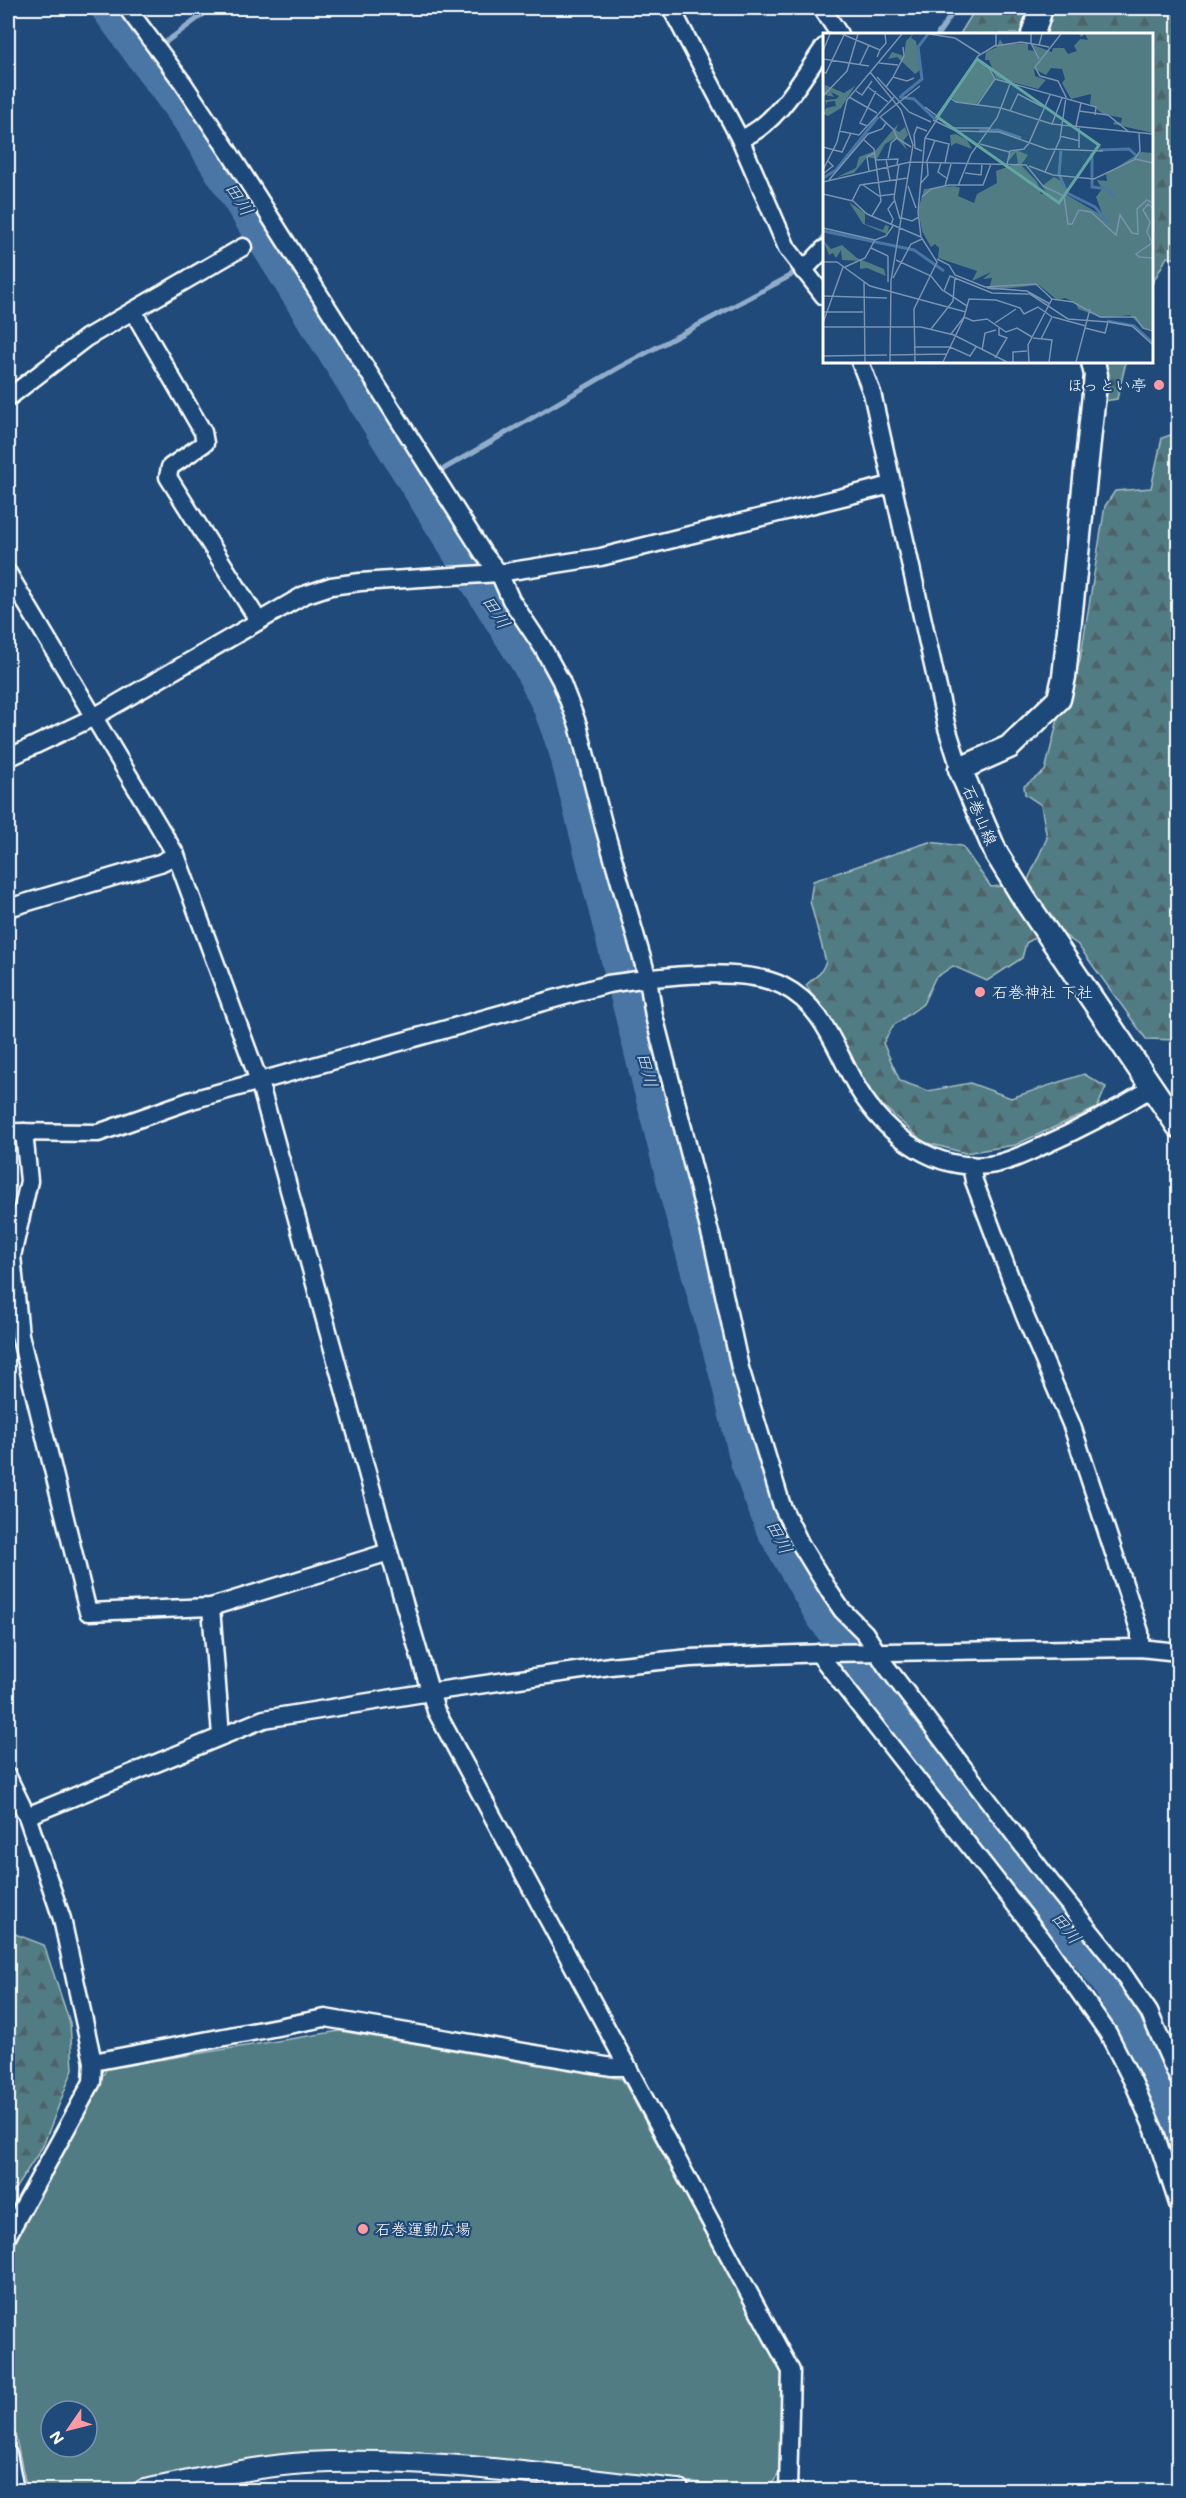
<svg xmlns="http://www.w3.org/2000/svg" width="1186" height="2498" viewBox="0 0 1186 2498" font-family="Mali,'Klee One',sans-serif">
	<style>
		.forest { fill: url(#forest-firs); stroke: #a8bec1; stroke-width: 1.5 }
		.garden { fill: #517c83; stroke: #a8bec1; stroke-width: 1.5; fill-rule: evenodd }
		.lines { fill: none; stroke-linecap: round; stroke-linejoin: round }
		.stream { stroke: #92adc9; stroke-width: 5 }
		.river { stroke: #4a76a5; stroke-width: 33 }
		.minor-casing { stroke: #fff; stroke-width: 21 }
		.tertiary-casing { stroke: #fff; stroke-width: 24 }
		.secondary-casing { stroke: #fff; stroke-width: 27 }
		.minor { stroke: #1f4a7a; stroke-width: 16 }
		.tertiary { stroke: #1f4a7a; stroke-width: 20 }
		.secondary { stroke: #1f4a7a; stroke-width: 22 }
		.poi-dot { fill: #ff9aa2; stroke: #1f4a7a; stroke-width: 2 }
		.labels { text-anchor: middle; stroke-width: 4.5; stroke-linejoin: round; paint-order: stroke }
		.poi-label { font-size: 16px; fill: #fff; stroke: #1f4a7a; text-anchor: start }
		.street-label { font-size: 16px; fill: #fff; stroke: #1f4a7a }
		.water-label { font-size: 18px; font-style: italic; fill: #d2dde8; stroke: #1f4a7a }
		.inset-river { fill: none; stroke: #4a76a5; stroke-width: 3 }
		.inset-road { fill: none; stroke: #7992af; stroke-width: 1.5 }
		.view { fill: #63a6a1; fill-opacity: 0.15; stroke: #63a6a1; stroke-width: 3 }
		.inset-edge { fill: none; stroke: #fff; stroke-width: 3 }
	</style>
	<defs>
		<pattern id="forest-firs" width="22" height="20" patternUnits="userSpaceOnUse" patternTransform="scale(1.5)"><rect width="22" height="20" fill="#517c83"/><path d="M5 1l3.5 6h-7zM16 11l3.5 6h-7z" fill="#4e6468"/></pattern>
	</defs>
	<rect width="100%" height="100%" fill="#1f4a7a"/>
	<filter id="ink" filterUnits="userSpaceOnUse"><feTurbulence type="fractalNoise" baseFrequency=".0167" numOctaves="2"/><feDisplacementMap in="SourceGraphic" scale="12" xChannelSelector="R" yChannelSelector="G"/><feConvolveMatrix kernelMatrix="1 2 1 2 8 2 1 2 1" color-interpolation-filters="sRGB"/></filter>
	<g filter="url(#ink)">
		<!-- forest -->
		<g class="forest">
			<polygon points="976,8 1178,8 1178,259 1167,257 1152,284 1152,34 960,34"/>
			<polygon points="1102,362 1126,362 1117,399 1104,401"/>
			<polygon points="1178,432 1178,1040 1146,1039 1078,945 1053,927 1026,943 1022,958 987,981 953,966 935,978 923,1004 893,1026 883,1043 900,1081 928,1091 970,1083 1011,1098 1084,1074 1106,1087 1097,1108 1015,1145 965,1153 924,1142 872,1096 806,985 820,973 826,962 810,901 813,881 929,842 962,846 991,887 1026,884 1047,838 1041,805 1025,794 1024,786 1045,771 1060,711 1080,661 1105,506 1115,491 1151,488 1162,438"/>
			<polygon points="8,1918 15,1934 44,1945 70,2023 73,2069 43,2146 8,2200"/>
		</g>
		<!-- garden -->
		<path class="garden" d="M340 2031 622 2079 782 2373 780 2472 768 2490 434 2455 211 2468 94 2490H27L8 2401V2262L36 2195 107 2068ZM51 2411H87V2447H51Z"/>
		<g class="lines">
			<!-- stream -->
			<g class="stream">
				<polyline points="938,34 956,8"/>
				<polyline points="144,58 212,8"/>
				<polyline points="816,247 824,237"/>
				<polyline points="416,485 618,368 790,276 798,267"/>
			</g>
			<!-- river -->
			<polyline class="river" points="107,8 189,120 528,664 549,706 565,750 678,1201 726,1375 747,1463 772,1528 821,1614 863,1674 939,1765 1106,1979 1150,2056 1178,2129"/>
			<!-- minor casing -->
			<g class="minor-casing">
				<g id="minor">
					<polyline points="127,8 183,83 229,152 483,553 499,573 511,600 543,648 561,681 578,725 604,827 648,979 654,1016 714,1248 740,1368 782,1506 801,1545 831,1594 842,1610 865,1633 886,1666 1049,1880 1112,1958 1149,2012 1178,2078"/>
					<polyline points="671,8 740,139 787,248 824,296"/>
					<polyline points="822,8 839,34"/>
					<path d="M740 139C776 126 803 77 824 47"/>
					<polyline points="803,271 824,249"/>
					<polyline points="133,311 203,432 205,443 170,467 168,477 258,620"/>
					<polyline points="860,362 872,393 947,728 960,769"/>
					<polyline points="8,398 86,338 243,247"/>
					<polyline points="8,573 176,855 259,1081 389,1552 436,1711 791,2371 788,2490"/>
					<polyline points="8,758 94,717 304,595 331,586 360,582 499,573 601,557 891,485"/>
					<polyline points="8,908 160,863 176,855"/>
					<path d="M8 1132 98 1133 192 1100 608 984C654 977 742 965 783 986 821 1005 833 1043 852 1078 878 1128 929 1172 989 1165 1006 1163 1025 1154 1040 1147 1079 1130 1116 1110 1152 1088"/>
					<polyline points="24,1132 29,1181 12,1256 20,1335 88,1612 211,1607 389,1552"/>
					<polyline points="971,1165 974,1181 1024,1314 1072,1426 1140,1632 1140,1648"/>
					<polyline points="211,1607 221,1736"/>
					<polyline points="818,1653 1042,1939 1108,2033 1134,2084 1154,2130 1178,2204"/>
					<polyline points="8,1777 27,1816 62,1919 93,2062 92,2082 8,2235"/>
					<polyline points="27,1816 264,1719 430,1692 610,1666 690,1658 826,1653 1140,1648 1178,1652"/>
					<polyline points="93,2062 325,2018 612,2067 628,2067"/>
					<polyline points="8,2454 15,2490"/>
				</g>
			</g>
			<!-- tertiary casing -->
			<g class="tertiary-casing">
				<path id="tertiary" d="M144 2490C195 2480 255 2466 306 2463 430 2456 556 2477 679 2490"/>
			</g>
			<!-- secondary casing -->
			<g class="secondary-casing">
				<g id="secondary">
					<polyline points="1033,34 1041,8"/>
					<polyline points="1093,362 1096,375 1064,677 1059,699 1009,747 960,769 996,853 1025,900 1178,1126"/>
				</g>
			</g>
			<!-- minor -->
			<use href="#minor" class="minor"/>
			<!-- tertiary -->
			<use href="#tertiary" class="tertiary"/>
			<!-- secondary -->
			<use href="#secondary" class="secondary"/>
		</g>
	</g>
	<!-- markers -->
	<g class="poi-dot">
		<circle cx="1159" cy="385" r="6"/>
		<circle cx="980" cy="992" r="6"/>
		<circle cx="363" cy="2229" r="6"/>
	</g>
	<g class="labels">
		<!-- poi labels -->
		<g class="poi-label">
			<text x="1147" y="391" text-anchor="end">ほっとい亭</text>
			<text x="992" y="998">石巻神社 下社</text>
			<text x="375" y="2235">石巻運動広場</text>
		</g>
		<!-- street labels -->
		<g class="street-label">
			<text transform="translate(980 815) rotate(67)" y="6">石巻山線</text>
		</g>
		<!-- water labels -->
		<g class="water-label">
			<text transform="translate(239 199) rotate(58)" y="6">田川</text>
			<text transform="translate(496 612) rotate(58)" y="6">田川</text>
			<text transform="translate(647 1070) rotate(76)" y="6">田川</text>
			<text transform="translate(779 1537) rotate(63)" y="6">田川</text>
			<text transform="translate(1066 1928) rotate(51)" y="6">田川</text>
		</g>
	</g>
	<!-- overview -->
	<g transform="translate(823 33)">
		<rect width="330" height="330" fill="#1f4a7a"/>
		<path d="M90 1 88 5 93 8 98 36 92 41 74 24 65 26 69 19 81 23 83 8ZM256 1H330V100L290 91 292 88 298 90 299 85 280 81 267 71 268 61 248 66 239 50 242 46 239 36 228 35 223 42 211 36 212 43 223 47 215 56 173 45 166 27H162L163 19 174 14 177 6 180 11 205 10V17L212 18 210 12 229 19 230 15H241L245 21 254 18 251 13 257 6 265 7 262 1 258 4ZM2 52 21 60 32 53 18 75 5 83 0 81 3 75 13 73 12 68 4 69V73L2 67 13 66 16 63 8 59 11 64 2 62 0 67ZM75 91 73 97 76 99 82 94 85 102 80 108 84 117 73 105 62 111 54 126 44 124 31 140 14 144 33 135 36 124 52 118ZM133 101 144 107 149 116 133 110 128 113 127 102ZM193 117 205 122 198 132 214 149 218 161 224 160 219 153 231 144 238 148 244 162 280 183 273 164 279 156 274 147 284 148 283 141 318 119 330 120V297L320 295 307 282 280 285 255 276 253 270 242 265 234 267 216 252 170 257 166 256 169 245 160 246 168 239 149 248 154 238 115 225 116 215 112 211 108 214 99 198 95 177 101 156 131 153 137 155 135 163 151 170 154 161 174 150 173 138 195 130 193 119 185 129 187 120ZM26 169 42 180V191L60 197 62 192 66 193 64 201 40 191ZM0 207 8 216 19 212 34 225 61 236 63 243 44 235 37 236V228L19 227 18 217 13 225 10 220 6 222Z" fill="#517c83"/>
		<path d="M153 28 165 34 172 46 153 71 134 69 128 64Z" fill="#517c83"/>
		<path class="inset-river" d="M78 63 99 46 95 14 105 1M76 64 91 66 114 88M156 98 175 97 198 105M276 117 306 116 316 125M238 118 236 141 244 160 272 174 285 189M269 120V154L284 156 292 165M0 145 13 137 55 84M0 198 91 217 121 238M284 288 311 293 330 310"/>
		<path class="inset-road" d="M19 1 57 17 54 24M106 1 132 5 157 21M208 1V10L216 26M219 1 216 12 226 14M172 13 198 9 216 12M57 17 63 10 62 1M0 18 7 1M0 26 46 33M153 27 165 33 172 46 273 74 272 82M56 30 75 32M37 31 46 12M0 39 3 40 21 2M47 39 78 77 90 112 68 248 67 329M54 44 86 79 108 89M70 44 81 23 80 14M45 54 65 69M63 54 70 44 84 48 91 45M33 58 39 62 49 48M0 63 24 38 35 1M26 64 54 80M127 65 133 69 178 75 229 91 330 101M154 72 172 46M102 74 130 95H168M187 78 195 61 220 74M256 78 285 82 306 99M110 87 133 98 176 99 224 116 280 118M229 91 239 65M44 93 37 90 53 58M253 93 258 70M16 98 36 102 71 64M237 103 257 108M74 105 71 97 57 84 97 53M102 105 126 111 122 130M40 106 51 116 58 168 49 183M157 111 186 119M0 114 19 119 28 100M256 115V93M99 118 92 115 91 102 94 94 104 98M65 125 68 110 74 105 88 114M63 126 67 147M312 126 330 130M52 127 75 126 74 131M118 130 115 139 125 146M76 131 71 165 77 186M184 131 187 118 201 116 206 110 227 62M206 133 230 142 271 146 311 127 317 118 316 100M0 137 14 109 24 67 79 1M46 138 44 124 51 120M222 139 237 106 243 64 235 48 217 43 212 34 238 1M142 140 158 142 159 131M0 141 10 133 5 128M6 147 45 101 59 96 63 90M0 149 87 129 203 132 220 153 241 163 245 191H249L256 177 268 179 293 202 297 182 309 200 315 201 314 176 324 167 330 170M98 150 105 142 104 128 112 107M40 152 56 163 72 161M85 153 93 175M122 153 128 131M135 153 148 121 174 85 187 51M0 161 30 168 44 181 98 204M99 164 108 156 126 152H160L168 131M29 168 37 152 85 145M330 175 325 171 320 177 327 189 324 199 329 210 313 221 316 224 330 225M79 185 89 188 96 184M68 192 70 186 65 176 71 168M0 195 52 207 63 203 70 193M48 215 65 223M114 226 126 232 132 242 162 254 213 251 229 266 250 269 277 284H312L320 295 330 298M73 227 108 243 120 258M0 229H14L47 253 143 279M22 234 42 225 52 207M70 245 88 211 99 206M41 249 42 329M65 249V223M164 255 204 258 227 271M0 263 64 265M144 273 121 258 127 243 169 260 207 261 245 286 285 289 282 300 262 295M0 279H40M230 284 263 293M286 289 309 293 330 312M0 290 20 234M172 290 193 276M0 294H98L131 302 184 329M108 296 130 268 132 244M128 301 141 284M209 304 194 295 183 299 164 286 150 288 141 284 146 266 173 267 197 275 201 281 215 274 229 284 218 306M210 305 229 307 226 329M92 314H127L147 323 153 314M159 317 162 300 173 297M66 322 124 321M0 323 64 322M172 325 184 305 176 302V295M92 329 91 276 114 229 98 204 95 179 102 105 155 23 173 12V1M92 329H120M120 329 141 285M190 329V319L204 318M206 329 205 312 229 266M253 329 267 276"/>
		<path class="view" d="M154 26 276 112 236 170 114 84Z"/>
		<rect width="330" height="330" class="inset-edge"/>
	</g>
	<!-- margin -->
	<rect width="1186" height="2498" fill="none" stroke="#1f4a7a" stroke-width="30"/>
	<rect x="15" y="15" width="1156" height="2468" fill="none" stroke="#fff" stroke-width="2" filter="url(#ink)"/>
	<!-- north arrow -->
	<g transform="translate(69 2429) rotate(235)"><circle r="28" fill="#1f4a7a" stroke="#7992af" stroke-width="1.5"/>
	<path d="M0-4.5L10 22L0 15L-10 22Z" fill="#ff9aa2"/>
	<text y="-9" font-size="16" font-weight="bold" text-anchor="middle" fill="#ffffff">N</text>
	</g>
</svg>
